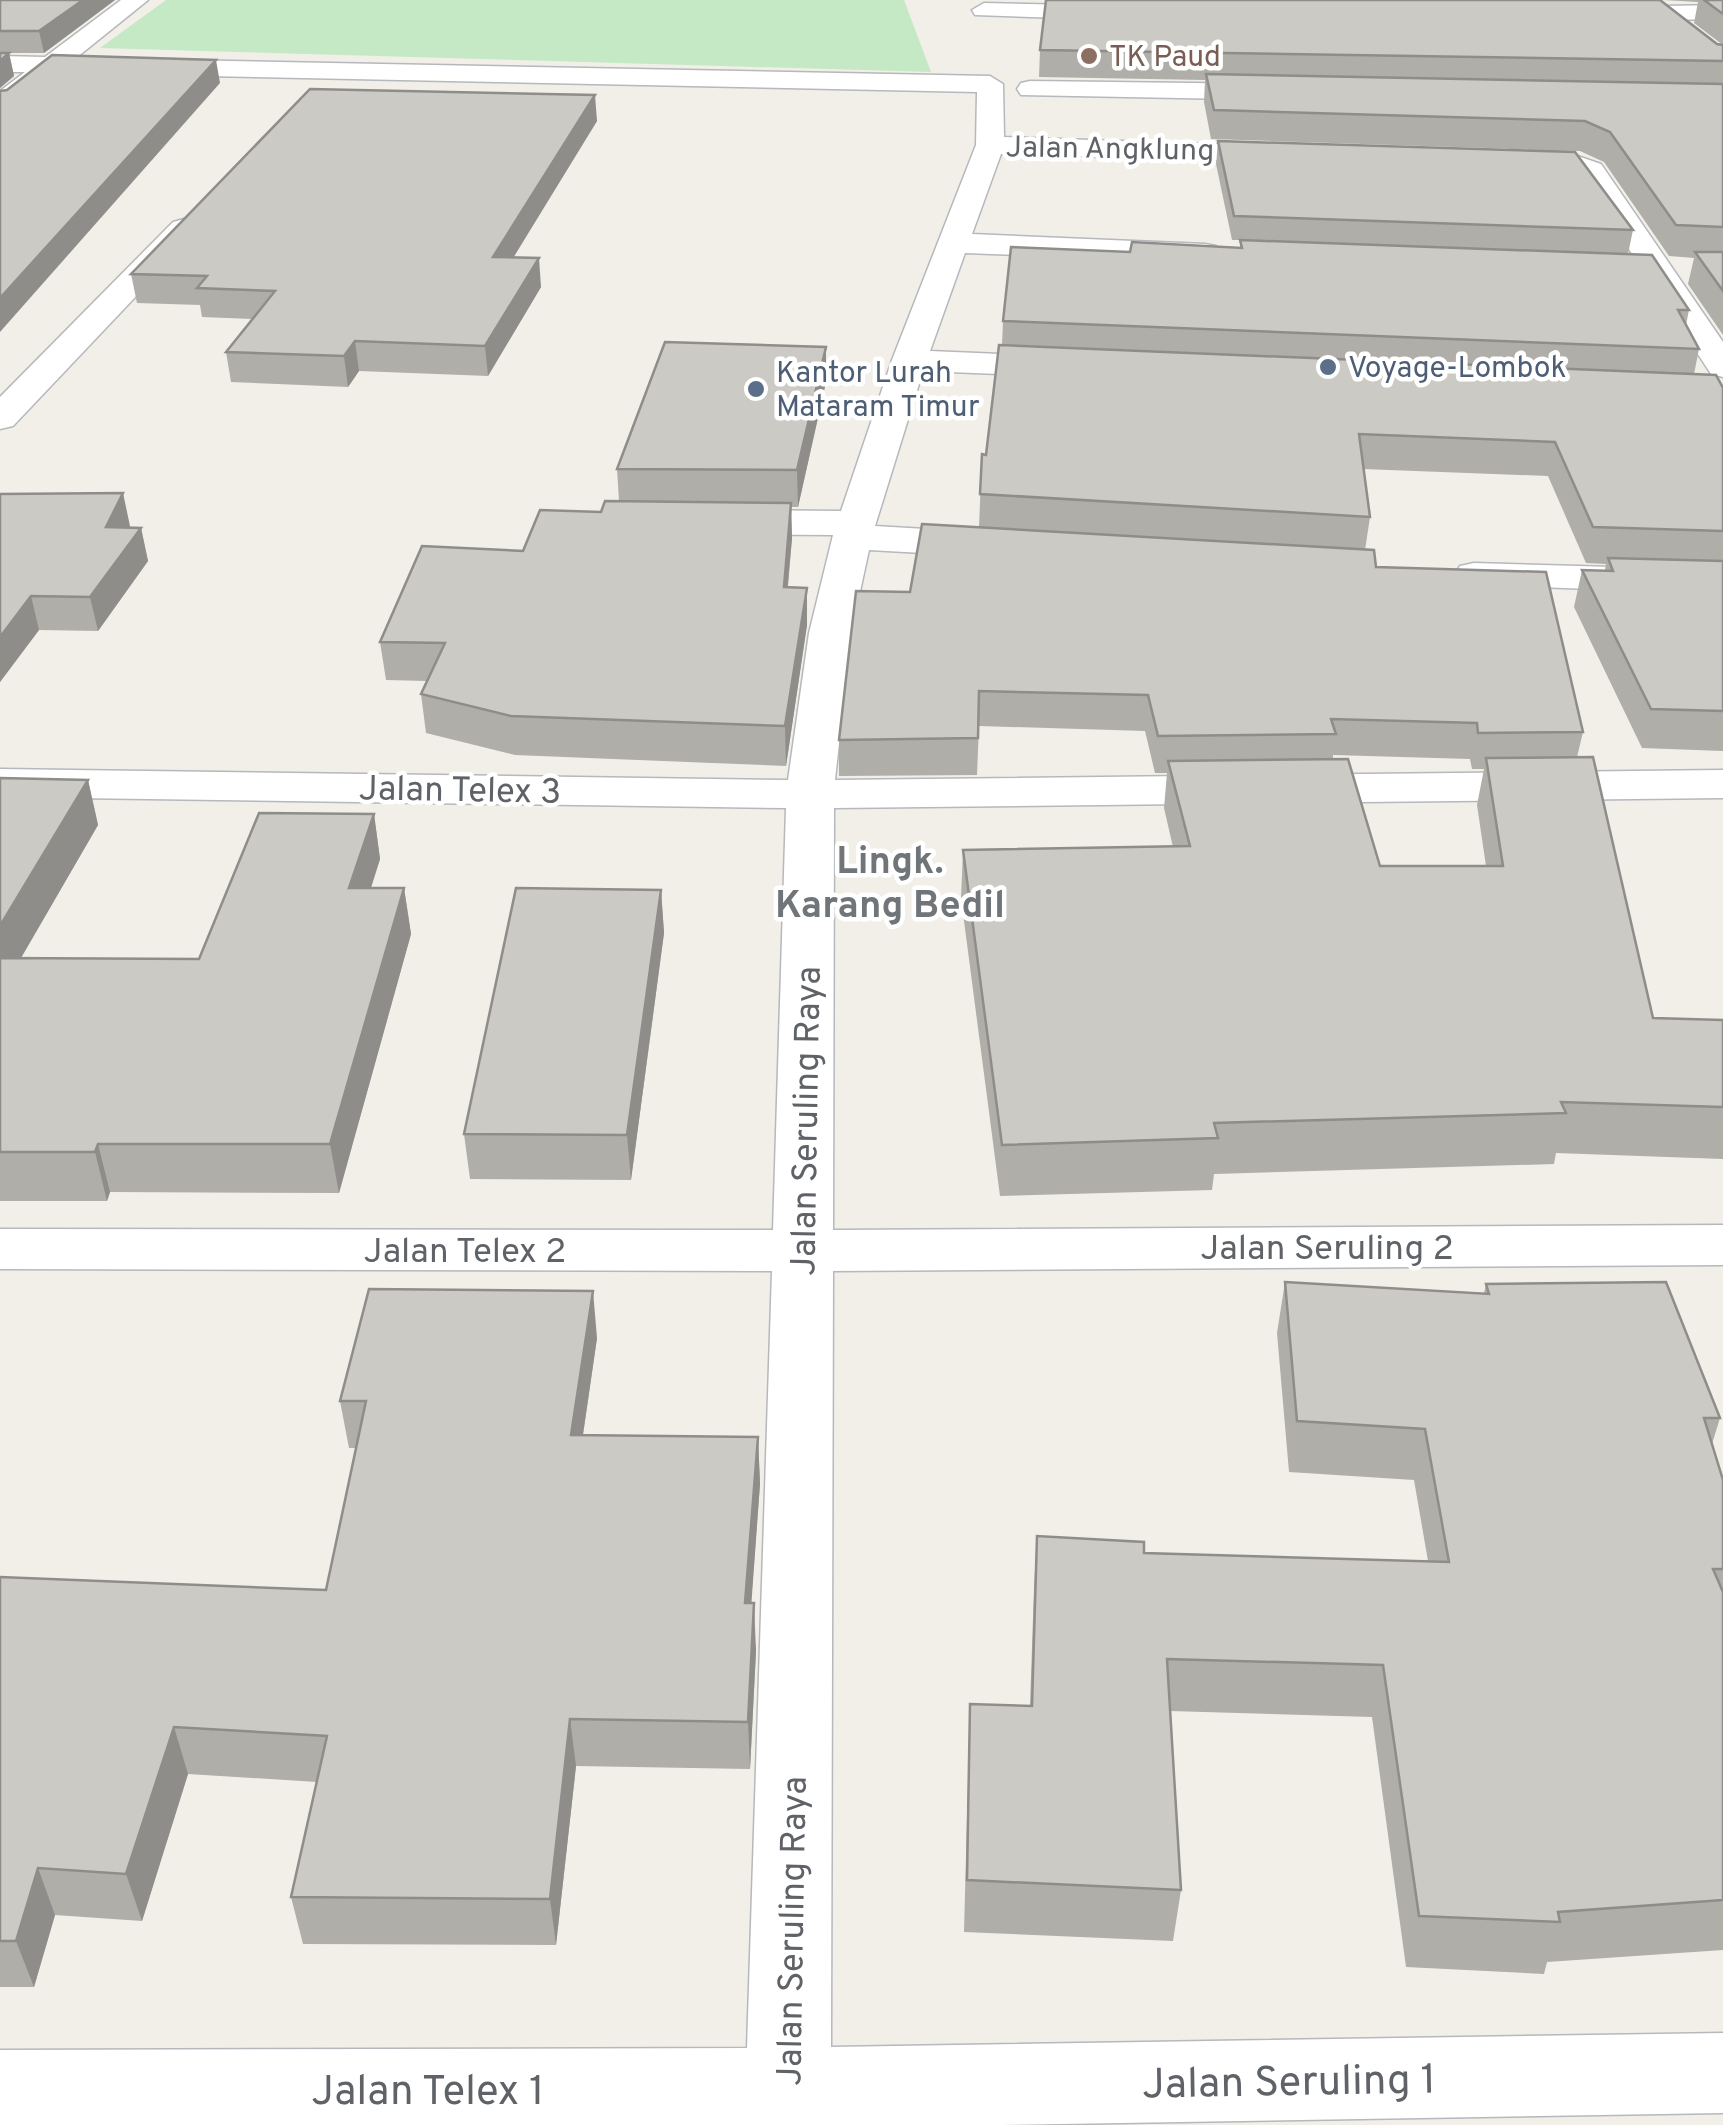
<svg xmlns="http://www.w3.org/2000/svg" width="1723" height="2125" viewBox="0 0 1723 2125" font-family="Overpass,sans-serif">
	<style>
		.green { fill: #c5e8c5 }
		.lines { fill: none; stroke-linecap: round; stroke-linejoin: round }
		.minor-casing { stroke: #b5b8bc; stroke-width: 3 }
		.minor { fill: #fff; fill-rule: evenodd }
		.wall { fill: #afaea9; fill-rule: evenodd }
		.shaded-wall { fill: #8f8d8a }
		.building { fill: #cccac5; stroke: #8f8d8a; stroke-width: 2.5 }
		.education-dot { fill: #8d6e63; stroke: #fff; stroke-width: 4 }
		.service-dot { fill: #5c6f8a; stroke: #fff; stroke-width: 4 }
		.labels { text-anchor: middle; stroke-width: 9; stroke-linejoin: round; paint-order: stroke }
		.far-education-label { font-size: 30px; fill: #785e54; stroke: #fff; text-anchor: start }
		.far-street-label { font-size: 30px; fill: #5f6368; stroke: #fff }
		.far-service-label { font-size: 30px; fill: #4e5e75; stroke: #fff; text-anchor: start }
		.street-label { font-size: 35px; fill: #5f6368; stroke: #fff }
		.neighbourhood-label { font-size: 38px; font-weight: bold; fill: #70757a; stroke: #fff }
		.near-street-label { font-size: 42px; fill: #5f6368; stroke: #fff }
	</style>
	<rect width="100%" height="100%" fill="#f1efe8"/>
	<!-- green -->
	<polygon class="green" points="166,0 904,0 931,72 100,48"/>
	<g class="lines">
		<!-- minor casing -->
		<g class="minor-casing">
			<g id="minor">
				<polygon points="121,0 148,0 76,58 990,76 1003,84 1004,137 1302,147 1306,153 1302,159 1292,162 1001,154 972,234 1205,244 1216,246 1221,253 1216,260 1205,262 965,253 930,351 1071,357 1083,360 1088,367 1083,374 1071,377 923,371 875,526 994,533 1008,537 1014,545 1008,553 994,557 869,550 851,633 835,780 1723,770 1723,798 834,808 833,1230 1723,1225 1723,1265 833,1271 831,2047 1723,2033 1723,2113 1000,2125 0,2125 0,2050 747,2048 772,1271 0,1269 0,1229 773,1230 786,808 0,797 0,769 788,780 809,633 833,535 718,534 704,530 698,522 704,514 718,510 841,511 892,360 976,145 977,92 57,73 10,110 0,112 0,91 25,72 0,72 0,56 45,57"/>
				<polygon points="984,3 1120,6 1132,13 1120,20 975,15 972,10"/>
				<polygon points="1723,5 1723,19 1601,21 1589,14 1601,7"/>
				<polygon points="1030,81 1280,84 1293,92 1280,100 1021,95 1017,89 1021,83"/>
				<polygon points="1513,149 1566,152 1601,164 1723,342 1723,377 1711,374 1581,176 1562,169 1503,164 1499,158 1503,152"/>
				<polygon points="184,219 195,222 199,228 195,234 13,426 0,429 0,397 173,222"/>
				<polygon points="1474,563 1723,570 1723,594 1460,584 1454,575 1460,566"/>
			</g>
		</g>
		<!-- minor -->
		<use href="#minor" class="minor"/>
	</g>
	<!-- wall -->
	<g class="wall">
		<polygon points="0,0 115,0 44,53 9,53 14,76 0,88"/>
		<polygon points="1663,0 1723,0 1723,45 1694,23 1698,2"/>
		<polygon points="1717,44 1723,45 1723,335 1688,284 1694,258 1669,256 1604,162 1580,151 1211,139 1204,102 1205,80 1039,77 1040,50"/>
		<polygon points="597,121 513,257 541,287 488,376 359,371 348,387 231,382 226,352 252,319 202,317 200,305 137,303 131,274"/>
		<path d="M1218 141 1633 230 1628 254 1689 310 1686 325 1699 349 1694 374 1723 388V751L1642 748 1574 607 1582 570H1605L1606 564 1586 563 1548 476 1363 469 1370 517 1365 550 1376 567 1583 732 1577 757 1653 1018 1723 1020V1159L1556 1153 1554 1164 1214 1174 1212 1190 1000 1196 961 898 963 850 1173 847 1164 808 1167 773H1155L1145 731 979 726 977 775 839 776V740L910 592 979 527 982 454 986 455 1002 345 1003 321 1130 252 1240 248V240H1232L1216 164ZM1333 755 1470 759 1472 769H1484L1477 805 1486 866H1380L1333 760Z"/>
		<polygon points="826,347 826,382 798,507 791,507 792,538 788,587 807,625 786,766 515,755 426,733 421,694 427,681 386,680 380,642 523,551 619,501 617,469"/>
		<polygon points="0,494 130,526 129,528 141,528 148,561 98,631 39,630 0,682"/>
		<polygon points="0,778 88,780 98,825 21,958 199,959 374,814 380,859 371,888 404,888 411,934 339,1193 110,1192 107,1201 0,1201"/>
		<polygon points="661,890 664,933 631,1180 470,1179 464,1134"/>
		<polygon points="1285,1282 1484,1293 1486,1284 1720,1418 1712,1444 1723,1480 1723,1950 1547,1962 1544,1974 1406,1967 1372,1717 1170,1711 1181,1890 1173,1941 964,1932 970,1704 1030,1706 1034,1588 1037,1536 1144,1553 1428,1561 1414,1480 1289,1472 1277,1333"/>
		<polygon points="597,1338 583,1435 758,1437 760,1484 751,1603 756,1651 750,1769 576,1766 556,1945 303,1944 291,1897 317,1782 188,1774 142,1921 55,1915 34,1987 0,1987 0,1577 326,1590 356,1448 349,1448 340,1401"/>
	</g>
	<!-- shaded-wall -->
	<g class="shaded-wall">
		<polygon points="83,0 115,0 44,53 39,31"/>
		<polygon points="9,53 14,76 0,88 0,61"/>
		<polygon points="216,60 220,83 0,332 0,298"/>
		<polygon points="595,95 597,121 496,286 493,257"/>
		<polygon points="539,258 541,287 488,376 485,346"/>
		<polygon points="355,341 359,371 348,387 344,356"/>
		<polygon points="826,347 826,382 798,507 797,470"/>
		<polygon points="123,493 130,526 113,560 106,527"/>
		<polygon points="791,503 792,538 784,625 784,587"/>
		<polygon points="141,528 148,561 98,631 90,597"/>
		<polygon points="807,588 807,625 786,766 785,726"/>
		<polygon points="31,596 39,630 0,682 0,637"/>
		<polygon points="88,780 98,825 0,994 0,926"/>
		<polygon points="374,814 380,859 356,934 349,888"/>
		<polygon points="404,888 411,934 339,1193 330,1144"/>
		<polygon points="661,890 664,933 631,1180 627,1135"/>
		<polygon points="98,1144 110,1192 107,1201 95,1152"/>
		<polygon points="593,1291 597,1338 576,1482 571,1435"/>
		<polygon points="758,1437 760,1484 748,1650 745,1603"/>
		<polygon points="754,1603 756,1651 750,1769 748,1722"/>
		<polygon points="570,1719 576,1766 556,1945 550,1899"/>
		<polygon points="174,1727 188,1774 142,1921 126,1874"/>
		<polygon points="38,1868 55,1915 34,1987 16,1941"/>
	</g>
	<!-- building -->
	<g class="building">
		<polygon points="0,0 83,0 39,31 0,31"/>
		<polygon points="1046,0 1660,0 1717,44 1723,45 1723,61 1040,50"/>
		<polygon points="1704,0 1723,0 1723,14"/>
		<polygon points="0,53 9,53 0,61"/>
		<polygon points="52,55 216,60 0,298 0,91 7,90"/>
		<polygon points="1206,74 1723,84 1723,227 1676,225 1610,132 1585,121 1214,110"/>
		<polygon points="310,89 595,95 493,257 539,258 485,346 355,341 344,356 226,352 275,291 197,288 207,276 131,274"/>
		<polygon points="1218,141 1575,152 1633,230 1234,216"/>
		<polygon points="1240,240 1652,255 1689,310 1678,310 1699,349 1003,321 1011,247 1130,252 1132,242 1242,248"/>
		<polygon points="1695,252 1723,252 1723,291"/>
		<polygon points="665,342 826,347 797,470 617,469"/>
		<polygon points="999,345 1716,375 1723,388 1723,531 1593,527 1555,442 1359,434 1370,517 980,494 982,454 986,455"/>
		<polygon points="123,493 106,527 141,528 90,597 31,596 0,637 0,494"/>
		<polygon points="605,501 791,503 784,587 807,588 785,726 511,716 421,694 445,643 380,642 422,546 523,551 540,510 601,512"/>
		<polygon points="922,524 1374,550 1376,567 1546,572 1583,732 1478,733 1477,723 1331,719 1336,734 1158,736 1148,695 979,691 978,738 839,740 856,591 910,592"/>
		<polygon points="1608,558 1723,561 1723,711 1651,709 1582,570 1613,571"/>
		<polygon points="1593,757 1653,1018 1723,1020 1723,1107 1561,1102 1566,1113 1214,1123 1218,1138 1002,1145 963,850 1190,846 1168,761 1348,759 1380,866 1503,866 1486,758"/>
		<polygon points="0,778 88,780 0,926"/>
		<polygon points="259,813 374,814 349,888 404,888 330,1144 98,1144 95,1152 0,1152 0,958 199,959"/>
		<polygon points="516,888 661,890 627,1135 464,1134"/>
		<polygon points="1285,1282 1489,1294 1486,1284 1666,1282 1720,1418 1704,1418 1723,1480 1723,1569 1713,1569 1723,1592 1723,1900 1558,1912 1560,1922 1419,1916 1383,1665 1167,1659 1181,1890 967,1880 970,1704 1032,1706 1037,1536 1144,1542 1144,1553 1449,1562 1425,1429 1297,1421"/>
		<polygon points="369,1289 593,1291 571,1435 758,1437 745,1603 754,1603 748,1722 570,1719 550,1899 291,1897 327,1736 174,1727 126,1874 38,1868 16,1941 0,1941 0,1577 326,1590 366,1401 340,1401"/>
	</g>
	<!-- markers -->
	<circle class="education-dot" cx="1089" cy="56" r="10"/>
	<g class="service-dot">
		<circle cx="1328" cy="367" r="10"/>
		<circle cx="756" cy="389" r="10"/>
	</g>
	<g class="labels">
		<!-- far-education labels -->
		<g class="far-education-label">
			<text x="1109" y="66">TK Paud</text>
		</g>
		<!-- far-street labels -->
		<g class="far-street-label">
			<text transform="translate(1110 148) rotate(1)" y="10">Jalan Angklung</text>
		</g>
		<!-- far-service labels -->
		<g class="far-service-label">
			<text x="1348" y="377">Voyage-Lombok</text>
			<text x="776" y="382">Kantor Lurah<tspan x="776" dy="34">Mataram Timur</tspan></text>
		</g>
		<!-- street labels -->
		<g class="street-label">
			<text transform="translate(460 789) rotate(1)" y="12">Jalan Telex 3</text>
			<text transform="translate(805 1121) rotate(-89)" y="12">Jalan Seruling Raya</text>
			<text x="1327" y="1259">Jalan Seruling 2</text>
			<text x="465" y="1262">Jalan Telex 2</text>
			<text transform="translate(791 1931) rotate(-89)" y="12">Jalan Seruling Raya</text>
		</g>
		<!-- neighbourhood labels -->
		<g class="neighbourhood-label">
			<text x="890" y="873">Lingk.<tspan x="890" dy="44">Karang Bedil</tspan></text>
		</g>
		<!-- near-street labels -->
		<g class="near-street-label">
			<text transform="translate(1289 2080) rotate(-1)" y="15">Jalan Seruling 1</text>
			<text x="428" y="2104">Jalan Telex 1</text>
		</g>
	</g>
</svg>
